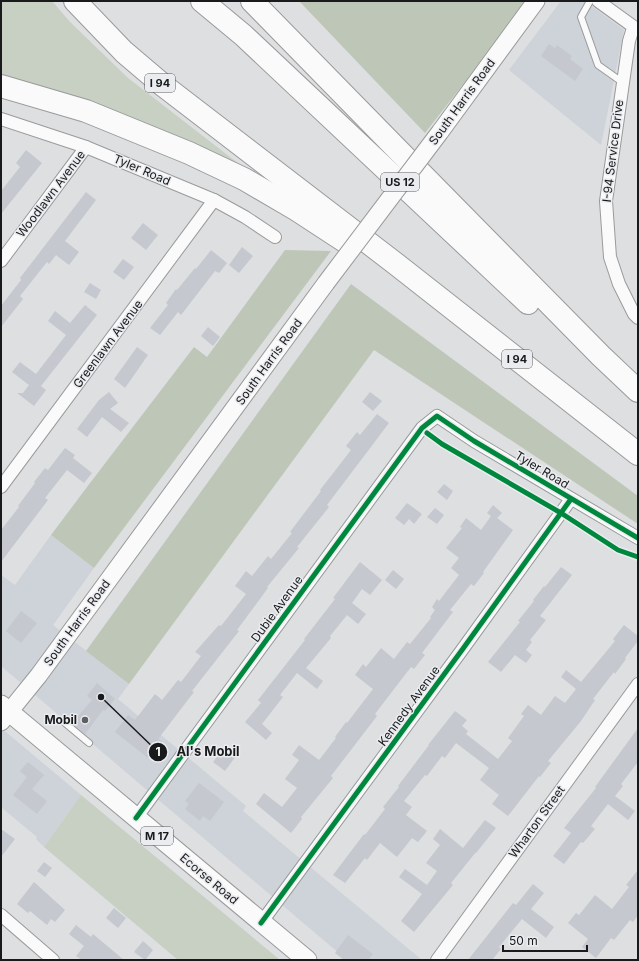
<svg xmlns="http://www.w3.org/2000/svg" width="639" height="961" viewBox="0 0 639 961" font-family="Inter,sans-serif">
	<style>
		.built { fill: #ced2d9 }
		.green { fill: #c7d0c2 }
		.forest { fill: #bec7b7 }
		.building { fill: #c5c8cf }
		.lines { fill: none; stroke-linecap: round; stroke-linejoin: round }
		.lane-casing { stroke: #999a9b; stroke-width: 8 }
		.street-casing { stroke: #999a9b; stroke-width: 14 }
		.secondary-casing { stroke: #999a9b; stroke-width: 19 }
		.primary-casing { stroke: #999a9b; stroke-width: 21 }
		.highway-casing { stroke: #999a9b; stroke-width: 24 }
		.lane { stroke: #fafafa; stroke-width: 6 }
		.street { stroke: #fafafa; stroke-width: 12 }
		.secondary { stroke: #fafafa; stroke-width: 17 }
		.primary { stroke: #fafafa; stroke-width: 19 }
		.highway { stroke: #fafafa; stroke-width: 22 }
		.secondary-bridge-casing { stroke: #999a9b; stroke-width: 19; stroke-linecap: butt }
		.secondary-bridge { stroke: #fafafa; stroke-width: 17 }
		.cycleway-casing { stroke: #eaecf0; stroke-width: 8 }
		.cycleway { stroke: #00873e; stroke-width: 5 }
		.poi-dot { fill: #5e5f60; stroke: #eaecf0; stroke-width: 1.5 }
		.labels { text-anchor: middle; stroke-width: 3; stroke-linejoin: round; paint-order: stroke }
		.shield { fill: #eaecf0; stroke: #58595b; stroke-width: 1 }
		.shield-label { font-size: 11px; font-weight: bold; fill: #191a1b }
		.street-label { font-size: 12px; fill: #191a1b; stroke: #eaecf0 }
		.poi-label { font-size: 12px; font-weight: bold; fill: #191a1b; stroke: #eaecf0; text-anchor: end }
		.leader { fill: none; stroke: #191a1b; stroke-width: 1.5 }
		.callout-dot { fill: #191a1b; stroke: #eaecf0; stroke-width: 1.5 }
		.mark-label { font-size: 12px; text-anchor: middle; font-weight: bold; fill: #fff }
		.callout-label { font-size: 13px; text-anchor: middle; font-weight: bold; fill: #191a1b; stroke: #eaecf0; stroke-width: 3; stroke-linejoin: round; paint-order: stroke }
	</style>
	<rect width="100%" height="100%" fill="#dddfe1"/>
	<!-- built -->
	<g class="built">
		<polygon points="561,1 585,1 624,30 601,145 509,70"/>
		<polygon points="51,535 94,568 53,625 129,684 118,699 246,806 243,811 422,960 347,960 1,666 1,575 15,585"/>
		<polygon points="1,728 81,795 44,847 36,839 37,837 1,807"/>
	</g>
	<!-- green -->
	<g class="green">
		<polygon points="1,1 52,1 70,22 128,78 248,171 1,76"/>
		<polygon points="81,795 280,960 178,960 44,847"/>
	</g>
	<!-- forest -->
	<g class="forest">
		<polygon points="299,1 528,1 479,67 461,87 425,133"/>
		<polygon points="285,250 331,251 94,568 51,535 87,487 194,347 207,357"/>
		<polygon points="351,284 638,496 638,524 374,350 129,684 86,651"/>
	</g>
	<!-- building -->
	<g class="building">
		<polygon points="549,44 555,48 557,45 572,56 570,59 583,69 575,81 541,56"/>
		<polygon points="26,150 42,163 1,214 1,191 20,167 16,163"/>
		<polygon points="86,192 96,200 65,241 79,252 69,265 56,255 49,264 47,262 20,296 23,299 1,327 1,306 21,280 20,278"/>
		<polygon points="143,223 158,235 146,250 131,238"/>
		<polygon points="242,247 253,256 239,273 229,265"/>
		<polygon points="211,250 227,263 219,273 215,271 181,315 178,312 160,335 150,328 168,305 166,303 176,289 177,290 195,268 196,269"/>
		<polygon points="123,259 134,267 124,280 113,272"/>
		<polygon points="90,283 101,290 96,299 84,292"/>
		<polygon points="85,305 97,315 41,386 46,390 34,406 17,393 23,393 29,385 12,372 20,362 36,374 66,335 48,321 55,311 70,323"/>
		<polygon points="208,327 220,337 213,346 201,336"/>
		<polygon points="137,347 148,355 125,388 114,379"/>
		<polygon points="109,392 118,403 110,409 129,423 121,432 102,417 87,437 77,429 99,400"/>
		<polygon points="370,392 382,401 373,411 362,402"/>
		<polygon points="377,414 389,423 327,505 329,507 297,547 299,548 267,587 268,588 237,630 239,631 192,691 194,692 158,739 162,741 148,758 115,732 128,715 135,720 155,694 162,700 178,680 181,682 201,656 195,652 219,625 221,626 246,594 235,586 246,571 252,576 268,556 271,559 292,533 290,532 321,491 320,490 351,450 346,446 357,432 360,435"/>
		<polygon points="65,448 75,455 73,458 92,473 84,483 67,470 45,498 48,500 1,562 1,530 19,507 18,506 35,483 34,482 45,468 48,470"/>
		<polygon points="444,484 453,491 447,500 437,492"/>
		<polygon points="407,503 422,514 414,524 409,519 404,525 395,518"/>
		<polygon points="493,505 502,513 497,518 513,530 483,572 484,573 474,586 471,584 450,610 453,612 422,653 425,655 414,669 411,667 391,693 375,714 377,716 331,776 333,778 301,817 302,819 291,833 256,804 264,793 282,807 297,788 285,779 299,760 292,755 299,745 319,760 336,738 335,737 346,722 347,723 373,689 355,675 363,664 366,667 381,648 394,659 407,642 410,644 431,618 430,617 435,610 432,607 437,599 439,601 459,575 451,568 459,558 446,548 462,528 460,527 466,518 481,530 491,516 487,513"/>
		<polygon points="435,508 444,515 437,524 427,517"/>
		<polygon points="360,562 382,580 370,595 362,589 352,603 366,614 358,624 347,615 330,636 331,638 306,668 323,681 317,689 297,673 280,695 283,697 262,724 272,733 266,740 245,722 261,703 258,700 305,640 304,639 335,599 333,598"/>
		<polygon points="561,567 572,575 540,616 546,620 530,640 532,642 526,650 532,655 526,663 515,655 501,672 488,662 520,622 518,621 534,601 533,600 544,586 545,587"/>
		<polygon points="393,570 404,579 396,589 385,580"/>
		<polygon points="21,611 37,623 21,643 6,631"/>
		<polygon points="624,625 638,636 638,641 625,658 626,659 615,674 614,672 593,699 595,700 581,721 548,761 551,763 540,777 539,776 508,816 492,804 499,795 480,780 489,768 456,743 445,758 442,756 427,776 425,775 404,801 412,807 406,815 427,831 418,842 412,838 397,857 380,843 367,860 365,858 345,883 333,875 364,834 365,835 385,809 383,807 399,787 398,786 429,745 428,745 455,711 467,720 462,726 468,731 466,734 498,759 512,741 508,738 524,716 521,714 528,705 541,715 555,696 565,703 576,689 561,677 566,670 581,682 615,641 613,639"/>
		<polygon points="97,683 115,699 105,711 103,710 85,734 72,723 92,700 87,696"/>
		<polygon points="638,728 638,762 621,784 623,786 615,796 635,811 628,820 608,804 591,826 595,829 583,843 581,842 564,864 553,856 571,833 564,828 596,788 595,787"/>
		<polygon points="225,747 236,756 225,771 213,762"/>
		<polygon points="28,762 44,775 32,789 47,801 37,814 13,795 27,777 20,771"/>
		<polygon points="199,783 224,802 210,821 203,816 200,821 185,809 189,804 185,801"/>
		<polygon points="485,820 496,828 476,853 476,852 451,883 453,885 414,932 401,921 422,894 399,877 405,869 427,885 437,871 426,863 440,845 433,839 440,829 463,848"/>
		<polygon points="1,829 15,839 1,857"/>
		<polygon points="44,862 52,868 45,877 37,871"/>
		<polygon points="638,870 638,915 633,922 630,920 614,940 611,938 596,958 582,947 588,939 568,923 576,913 579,915 595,895 612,909 629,887 626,885"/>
		<polygon points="34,882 65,910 55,922 51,919 47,925 30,911 28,913 17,904"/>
		<polygon points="533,884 544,893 531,909 554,927 546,938 522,919 499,947 501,949 492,960 468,960 513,903 516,905"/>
		<polygon points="114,908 126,918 118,928 106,918"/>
		<polygon points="76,925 91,937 93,934 124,960 82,960 76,956 84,946 69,934"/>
		<polygon points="348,935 373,954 368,960 344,960 335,953"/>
		<polygon points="143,941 153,950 145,960 134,952"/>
	</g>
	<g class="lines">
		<!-- lane casing -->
		<g class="lane-casing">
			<g id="lane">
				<polyline points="590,1 581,17 598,65 622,82"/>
				<polyline points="65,723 89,743"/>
			</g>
		</g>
		<!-- street casing -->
		<g class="street-casing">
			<g id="street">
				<polyline points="598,1 638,30"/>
				<polyline points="633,28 629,41 606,201 610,257 619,284 634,314 638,318"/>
				<polyline points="1,119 86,147 214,200 245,217 275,237"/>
				<polyline points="1,261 86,147"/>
				<polyline points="1,487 214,200"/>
				<polyline points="136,818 422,428 437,416 474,441 638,538"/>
				<polyline points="1,915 53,960"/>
				<polyline points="261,923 462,650 571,499"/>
				<polyline points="437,960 638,684"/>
			</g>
		</g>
		<!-- secondary casing -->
		<g class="secondary-casing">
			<g id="secondary">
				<polyline points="440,132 536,1"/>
				<polyline points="1,722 39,675 326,283"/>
			</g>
		</g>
		<!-- primary casing -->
		<g class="primary-casing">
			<polyline id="primary" points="1,705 307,960"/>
		</g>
		<!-- highway casing -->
		<g class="highway-casing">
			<g id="highway">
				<polyline points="75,1 124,52 164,86 396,264 638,454"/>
				<polyline points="202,1 243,35 528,303"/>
				<polyline points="252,1 394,146 601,356 638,391"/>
				<polyline points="1,86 86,111 189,153 244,179 297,210 346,242"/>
			</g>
		</g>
		<!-- lane -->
		<use href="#lane" class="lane"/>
		<!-- street -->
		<use href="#street" class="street"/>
		<!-- secondary -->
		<use href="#secondary" class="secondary"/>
		<!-- primary -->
		<use href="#primary" class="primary"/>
		<!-- highway -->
		<use href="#highway" class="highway"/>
		<!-- secondary-bridge casing -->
		<g class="secondary-bridge-casing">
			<polyline id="secondary-bridge" points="326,283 440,132"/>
		</g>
		<!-- secondary-bridge -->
		<use href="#secondary-bridge" class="secondary-bridge"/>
		<!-- cycleway casing -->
		<g class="cycleway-casing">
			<g id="cycleway">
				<polyline points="427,433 442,444 561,513 618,550 638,557"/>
				<polyline points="136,818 422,428 437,416 474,441 638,538"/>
				<polyline points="261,923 462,650 571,499"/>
			</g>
		</g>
		<!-- cycleway -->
		<use href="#cycleway" class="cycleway"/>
	</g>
	<!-- markers -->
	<circle class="poi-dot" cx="85" cy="720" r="4"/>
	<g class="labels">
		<!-- shield labels -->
		<g class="shield">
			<rect x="145" y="74" width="30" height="18" rx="3"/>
			<rect x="381" y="173" width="38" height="18" rx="3"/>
			<rect x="502" y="350" width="30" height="18" rx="3"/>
			<rect x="141" y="827" width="32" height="18" rx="3"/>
		</g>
		<g class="shield-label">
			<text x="160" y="87">I 94</text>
			<text x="400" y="186">US 12</text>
			<text x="517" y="363">I 94</text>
			<text x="157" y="840">M 17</text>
		</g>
		<!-- street labels -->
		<g class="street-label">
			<text transform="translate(462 102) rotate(-54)" y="4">South Harris Road</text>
			<text transform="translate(613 151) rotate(-83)" y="4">I-94 Service Drive</text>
			<text transform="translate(142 170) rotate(23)" y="4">Tyler Road</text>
			<text transform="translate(51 194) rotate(-53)" y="4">Woodlawn Avenue</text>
			<text transform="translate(108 344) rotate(-53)" y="4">Greenlawn Avenue</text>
			<text transform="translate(269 362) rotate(-54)" y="4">South Harris Road</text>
			<text transform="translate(542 470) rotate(31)" y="4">Tyler Road</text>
			<text transform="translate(277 609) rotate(-54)" y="4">Dubie Avenue</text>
			<text transform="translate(77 623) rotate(-54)" y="4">South Harris Road</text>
			<text transform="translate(409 706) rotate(-54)" y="4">Kennedy Avenue</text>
			<text transform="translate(537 822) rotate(-54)" y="4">Wharton Street</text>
			<text transform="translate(209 879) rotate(40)" y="4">Ecorse Road</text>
		</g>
		<!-- poi labels -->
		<g class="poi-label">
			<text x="77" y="724">Mobil</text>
		</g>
	</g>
	<!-- callouts -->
	<path class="leader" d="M101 697L158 752"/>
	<g class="callout-dot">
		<circle cx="101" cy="697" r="4"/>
		<circle cx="158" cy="752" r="10"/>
	</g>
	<g class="mark-label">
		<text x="158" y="756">1</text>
	</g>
	<g class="callout-label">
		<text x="208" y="756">Al's Mobil</text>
	</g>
	<!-- border -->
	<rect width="639" height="961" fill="none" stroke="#191a1b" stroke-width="4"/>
	<!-- scale -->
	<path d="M503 945v6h84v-6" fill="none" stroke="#191a1b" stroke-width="2"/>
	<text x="509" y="945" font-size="12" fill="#191a1b" stroke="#eaecf0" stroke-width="3" paint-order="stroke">50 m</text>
</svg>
